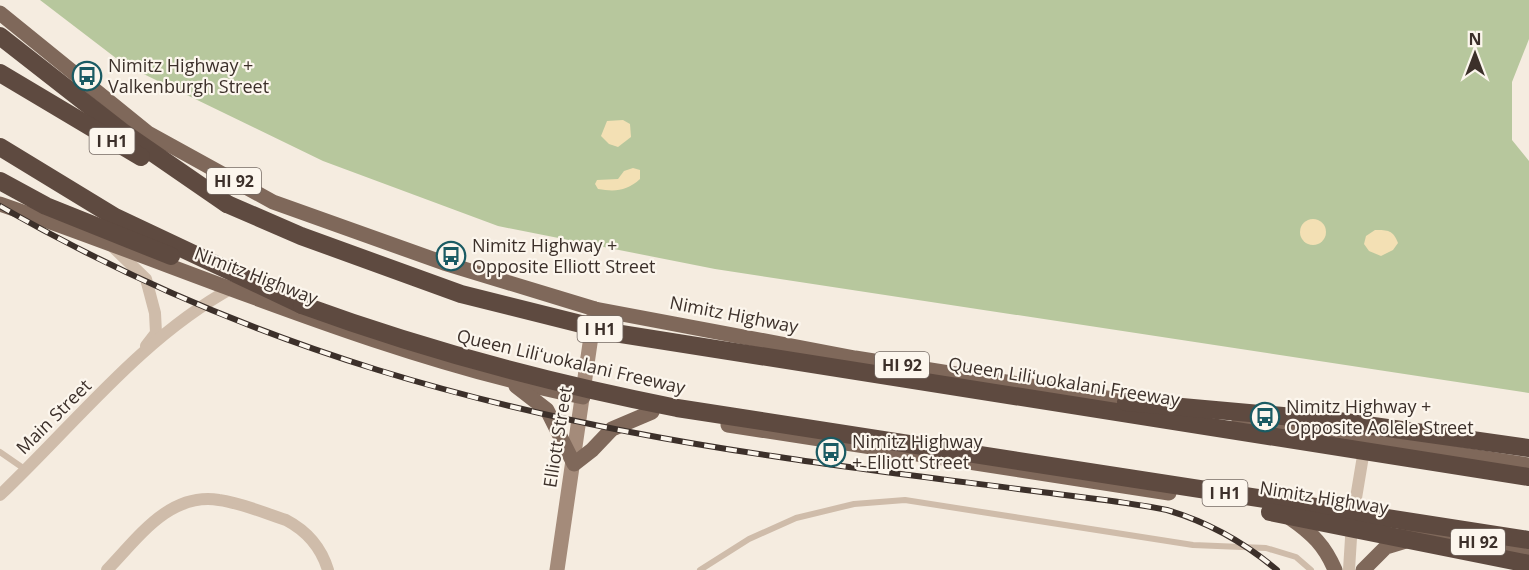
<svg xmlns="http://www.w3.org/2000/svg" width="1529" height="570" viewBox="0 0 1529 570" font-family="'Open Sans',sans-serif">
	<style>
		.green { fill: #b7c79d }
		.sand { fill: #f3e0b4 }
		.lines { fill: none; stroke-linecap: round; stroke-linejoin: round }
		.lane { stroke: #cfbcaa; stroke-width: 6 }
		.street { stroke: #cfbcaa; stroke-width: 12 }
		.secondary { stroke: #a48b7a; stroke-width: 15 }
		.primary { stroke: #7f685a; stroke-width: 15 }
		.highway { stroke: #5e4a40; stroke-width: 18 }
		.rail-casing { stroke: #3c302a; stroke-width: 6 }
		.rail { stroke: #fcf6ed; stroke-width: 4; stroke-dasharray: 11; stroke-linecap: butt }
		.highway-bridge { stroke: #5e4a40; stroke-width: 18 }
		.labels { text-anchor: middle; stroke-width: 4.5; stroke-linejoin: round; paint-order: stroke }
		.shield { fill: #fcf6ed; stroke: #766b64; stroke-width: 1.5 }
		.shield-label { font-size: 16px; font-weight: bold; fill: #3c302a }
		.poi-label { font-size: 18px; fill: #3c302a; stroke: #fcf6ed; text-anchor: start }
		.street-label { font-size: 18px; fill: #3c302a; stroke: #fcf6ed }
	</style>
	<rect width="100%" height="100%" fill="#f5ece0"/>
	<!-- green -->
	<polygon class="green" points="40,0 1529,0 1529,39 1512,82 1512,140 1529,161 1529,393 715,269 498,226 323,161 125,65"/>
	<!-- sand -->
	<g class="sand">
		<polygon points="623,120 630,124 631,137 618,147 609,144 601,136 607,121"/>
		<path d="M633 168 640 170V179C627 191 615 192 598 189L595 184 597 180 618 179 624 171Z"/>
		<circle cx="1313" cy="232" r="13"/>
		<path d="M1375 230C1388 230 1393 230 1398 243L1393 250 1381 256 1369 251 1364 244 1366 236Z"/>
	</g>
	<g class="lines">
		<!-- lane -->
		<g class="lane">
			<polyline points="0,452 26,470"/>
			<polyline points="700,570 749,539 796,518 854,504 905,500 1193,545 1266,548 1296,557 1311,570"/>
		</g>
		<!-- street -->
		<g class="street">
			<polyline points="113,247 146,279 155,313 156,333 146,346"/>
			<path d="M0 495C74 425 141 338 232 288"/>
			<path d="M107 570C138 538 169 492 219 500 242 503 264 513 286 520 307 531 321 547 328 570"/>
			<polyline points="1349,570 1352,522 1365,444"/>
		</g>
		<!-- secondary -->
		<polyline class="secondary" points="557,570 595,309"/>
		<!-- primary -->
		<g class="primary">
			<polyline points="0,13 148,133 273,202 444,263 595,309 855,358 1138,403"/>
			<path d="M0 204C194 271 382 356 583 397"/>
			<polyline points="516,386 547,410 574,464 592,450 612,429 652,412"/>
			<polyline points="1239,420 1529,465"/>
			<polyline points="728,425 1169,493"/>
			<path d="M1290 518C1312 533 1325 546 1335 570"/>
			<polyline points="1406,531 1529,549"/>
			<polyline points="1363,570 1386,547 1409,540"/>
		</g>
		<!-- highway -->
		<g class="highway">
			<polyline points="0,36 124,133 227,204"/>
			<polyline points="0,73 141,157"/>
			<polyline points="0,147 115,217 302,305"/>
			<polyline points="0,181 46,206 171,256"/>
		</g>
		<!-- rail casing -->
		<g class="rail-casing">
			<path id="rail" d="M0 206C249 349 497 416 779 457 864 470 949 480 1034 491 1078 497 1123 501 1167 510 1208 522 1244 542 1277 570"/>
		</g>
		<!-- rail -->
		<use href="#rail" class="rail"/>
		<!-- highway-bridge -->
		<g class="highway-bridge">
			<polyline points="227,204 301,236 461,294 621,334 1529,477"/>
			<path d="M302 305C425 350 549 383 677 408L1529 540"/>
			<polyline points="1126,402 1338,421 1529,448"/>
			<polyline points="1270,512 1529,564"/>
		</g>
	</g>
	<!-- icons -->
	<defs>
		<g id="bus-ring" transform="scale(1.5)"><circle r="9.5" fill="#fcf6ed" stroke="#1a5b63" stroke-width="1.5"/><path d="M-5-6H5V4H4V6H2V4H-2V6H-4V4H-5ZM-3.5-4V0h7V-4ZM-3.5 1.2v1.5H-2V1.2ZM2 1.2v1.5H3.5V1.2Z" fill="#1a5b63"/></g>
	</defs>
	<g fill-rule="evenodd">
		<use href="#bus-ring" x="87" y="76"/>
		<use href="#bus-ring" x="451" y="256"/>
		<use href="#bus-ring" x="1265" y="417"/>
		<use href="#bus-ring" x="831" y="452"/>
	</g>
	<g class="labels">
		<!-- shield labels -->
		<g class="shield">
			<rect x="89.5" y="128" width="45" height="26" rx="4.5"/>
			<rect x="207" y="168" width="54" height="26" rx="4.5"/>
			<rect x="577.5" y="316" width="45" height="26" rx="4.5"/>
			<rect x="875" y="352" width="54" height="26" rx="4.5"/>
			<rect x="1202.5" y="480" width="45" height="26" rx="4.5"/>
			<rect x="1451" y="529" width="54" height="26" rx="4.5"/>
		</g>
		<g class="shield-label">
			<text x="112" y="147">I H1</text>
			<text x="234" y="187">HI 92</text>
			<text x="600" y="335">I H1</text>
			<text x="902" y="371">HI 92</text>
			<text x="1225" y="499">I H1</text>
			<text x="1478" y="548">HI 92</text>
		</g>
		<!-- poi labels -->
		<g class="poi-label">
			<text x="108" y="72">Nimitz Highway +<tspan x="108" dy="21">Valkenburgh Street</tspan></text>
			<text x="472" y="252">Nimitz Highway +<tspan x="472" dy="21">Opposite Elliott Street</tspan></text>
			<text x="1286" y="413">Nimitz Highway +<tspan x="1286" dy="21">Opposite Aolele Street</tspan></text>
			<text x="852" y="448">Nimitz Highway<tspan x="852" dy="21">+ Elliott Street</tspan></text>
		</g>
		<!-- street labels -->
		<g class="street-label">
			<text transform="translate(256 276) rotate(21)" y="6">Nimitz Highway</text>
			<text transform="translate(734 315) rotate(11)" y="6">Nimitz Highway</text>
			<text transform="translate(571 362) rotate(13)" y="6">Queen Liliʻuokalani Freeway</text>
			<text transform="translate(1064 382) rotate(9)" y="6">Queen Liliʻuokalani Freeway</text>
			<text transform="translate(54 417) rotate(-45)" y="6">Main Street</text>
			<text transform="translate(558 437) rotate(-81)" y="6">Elliott Street</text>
			<text transform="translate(1324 498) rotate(9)" y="6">Nimitz Highway</text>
		</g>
	</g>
	<!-- north arrow -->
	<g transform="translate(1475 54)" stroke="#fcf6ed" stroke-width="4.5" paint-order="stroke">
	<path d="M0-4.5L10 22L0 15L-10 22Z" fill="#3c302a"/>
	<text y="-9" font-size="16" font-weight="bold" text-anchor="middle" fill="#3c302a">N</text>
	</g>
</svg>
